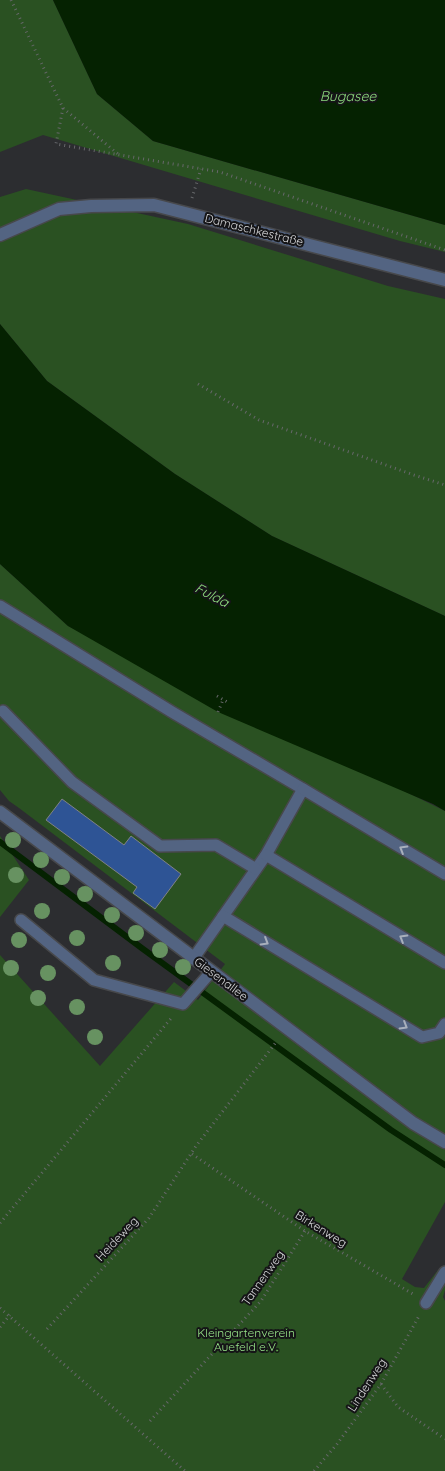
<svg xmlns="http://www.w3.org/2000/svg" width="445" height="1471" viewBox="0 0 445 1471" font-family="Quicksand,sans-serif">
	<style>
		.green { fill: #2a5122 }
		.water { fill: #052201 }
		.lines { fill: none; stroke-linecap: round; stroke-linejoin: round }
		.stream { stroke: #052201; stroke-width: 6 }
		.building { fill: #2e5495; stroke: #808285 }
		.service-casing { stroke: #47484b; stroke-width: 14 }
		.minor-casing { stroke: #47484b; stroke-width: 15 }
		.tertiary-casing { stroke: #47484b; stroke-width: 15 }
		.path { stroke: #67686b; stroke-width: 3; stroke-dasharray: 1 4; stroke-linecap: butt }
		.service { stroke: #536482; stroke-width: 11 }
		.minor { stroke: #536482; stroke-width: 12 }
		.tertiary { stroke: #536482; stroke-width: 12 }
		.tree { fill: #679261 }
		.oneway { stroke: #a8afbb }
		.labels { text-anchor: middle; stroke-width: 4; stroke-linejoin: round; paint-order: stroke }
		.street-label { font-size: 12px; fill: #d6d7d9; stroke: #151517 }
		.park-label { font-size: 12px; fill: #98e589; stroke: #151517 }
		.water-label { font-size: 14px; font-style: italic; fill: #8cd97d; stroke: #151517 }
	</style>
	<rect width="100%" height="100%" fill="#2c2d30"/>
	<!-- green -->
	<g class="green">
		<polygon points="0,0 53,0 97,94 153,141 445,225 445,252 400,241 43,135 0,152"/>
		<polygon points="26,189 188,224 388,286 445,299 445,616 272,536 175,474 47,381 0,324 0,197"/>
		<polygon points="0,564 68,626 445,811 445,1202 402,1279 415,1287 424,1288 438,1270 445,1274 445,1290 443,1297 445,1301 445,1471 0,1471 0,955 100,1066 174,982 198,1000 225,964 19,808 9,801 0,790"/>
		<polygon points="0,836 29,880 0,917"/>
	</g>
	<!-- water -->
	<g class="water">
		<polygon points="53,0 445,0 445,225 153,141 97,94"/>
		<polygon points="0,324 47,381 175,474 272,536 445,616 445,811 433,804 218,712 68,626 0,564"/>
	</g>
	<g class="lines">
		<!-- stream -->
		<polyline class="stream" points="0,842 143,949 391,1130 445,1165"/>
	</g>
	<!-- building -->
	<polygon class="building" points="62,799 124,845 131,836 181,874 155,909 133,893 137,887 46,820"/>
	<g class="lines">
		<!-- service casing -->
		<g class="service-casing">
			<g id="service">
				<polyline points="0,606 172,712 303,789 266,855 193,959"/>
				<polyline points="3,711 72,782 160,846 216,845 256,869"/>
				<polyline points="303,789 445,874"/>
				<polyline points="266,855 445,963"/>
				<polyline points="223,916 422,1037 439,1033 445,1024"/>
				<polyline points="21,920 94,980 183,1004 211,972"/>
				<polyline points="426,1303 445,1272"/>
			</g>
		</g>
		<!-- minor casing -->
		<g class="minor-casing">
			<polyline id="minor" points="0,812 413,1123 445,1142"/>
		</g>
		<!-- tertiary casing -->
		<g class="tertiary-casing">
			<polyline id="tertiary" points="0,235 59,209 91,206 154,205 445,280"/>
		</g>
		<!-- path -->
		<g class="path">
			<polyline points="11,0 63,108 118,154"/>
			<polyline points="63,108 56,144 220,172 445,250"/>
			<polyline points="192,198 201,169"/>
			<polyline points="198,384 259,420 414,475 445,485"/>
			<polyline points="217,696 229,703"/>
			<polyline points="218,712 223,700"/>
			<polyline points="192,1154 305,1231 413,1294"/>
			<polyline points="0,1223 173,1016"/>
			<polyline points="0,1308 185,1471"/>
			<polyline points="0,1327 10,1315"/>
			<polyline points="47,1329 149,1218 196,1146 277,1041"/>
			<polyline points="381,1384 398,1407 445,1439"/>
			<polyline points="150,1421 261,1301 305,1231"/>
			<polyline points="314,1471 337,1444 381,1384 419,1316"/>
		</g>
		<!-- service -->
		<use href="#service" class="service"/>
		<!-- minor -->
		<use href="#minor" class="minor"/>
		<!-- tertiary -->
		<use href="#tertiary" class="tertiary"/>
	</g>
	<!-- trees -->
	<g class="tree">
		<circle cx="13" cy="840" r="8"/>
		<circle cx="41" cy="860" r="8"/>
		<circle cx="16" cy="875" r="8"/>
		<circle cx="62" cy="877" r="8"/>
		<circle cx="85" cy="894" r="8"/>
		<circle cx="42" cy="911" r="8"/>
		<circle cx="112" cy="915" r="8"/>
		<circle cx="136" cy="933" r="8"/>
		<circle cx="77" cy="938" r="8"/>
		<circle cx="19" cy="940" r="8"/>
		<circle cx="160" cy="950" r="8"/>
		<circle cx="113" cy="963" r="8"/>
		<circle cx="183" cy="967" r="8"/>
		<circle cx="11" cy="968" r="8"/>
		<circle cx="48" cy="973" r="8"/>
		<circle cx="38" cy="998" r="8"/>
		<circle cx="77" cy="1007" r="8"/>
		<circle cx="95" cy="1037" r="8"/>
	</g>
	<!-- one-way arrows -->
	<defs><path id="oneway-chevron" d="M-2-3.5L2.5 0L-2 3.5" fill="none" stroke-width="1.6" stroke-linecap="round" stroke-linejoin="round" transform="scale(1.25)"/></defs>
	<g class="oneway">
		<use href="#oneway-chevron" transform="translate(403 849) rotate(-149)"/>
		<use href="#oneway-chevron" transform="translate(403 938) rotate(-149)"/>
		<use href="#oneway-chevron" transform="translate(265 942) rotate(31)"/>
		<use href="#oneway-chevron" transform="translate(404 1026) rotate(31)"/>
	</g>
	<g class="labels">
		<!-- street labels -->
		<g class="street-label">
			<text transform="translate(254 230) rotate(14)" y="4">Damaschkestraße</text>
			<text transform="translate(221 979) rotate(37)" y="4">Giesenallee</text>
			<text transform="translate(321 1229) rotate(32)" y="4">Birkenweg</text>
			<text transform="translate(117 1239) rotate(-47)" y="4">Heideweg</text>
			<text transform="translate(263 1278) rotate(-55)" y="4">Tannenweg</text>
			<text transform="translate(367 1385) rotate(-57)" y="4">Lindenweg</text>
		</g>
		<!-- park labels -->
		<g class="park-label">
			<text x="246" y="1337">Kleingartenverein<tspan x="246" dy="14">Auefeld e.V.</tspan></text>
		</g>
		<!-- water labels -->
		<g class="water-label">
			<text x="348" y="101">Bugasee</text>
			<text transform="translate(212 595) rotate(27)" y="5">Fulda</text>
		</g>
	</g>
</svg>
